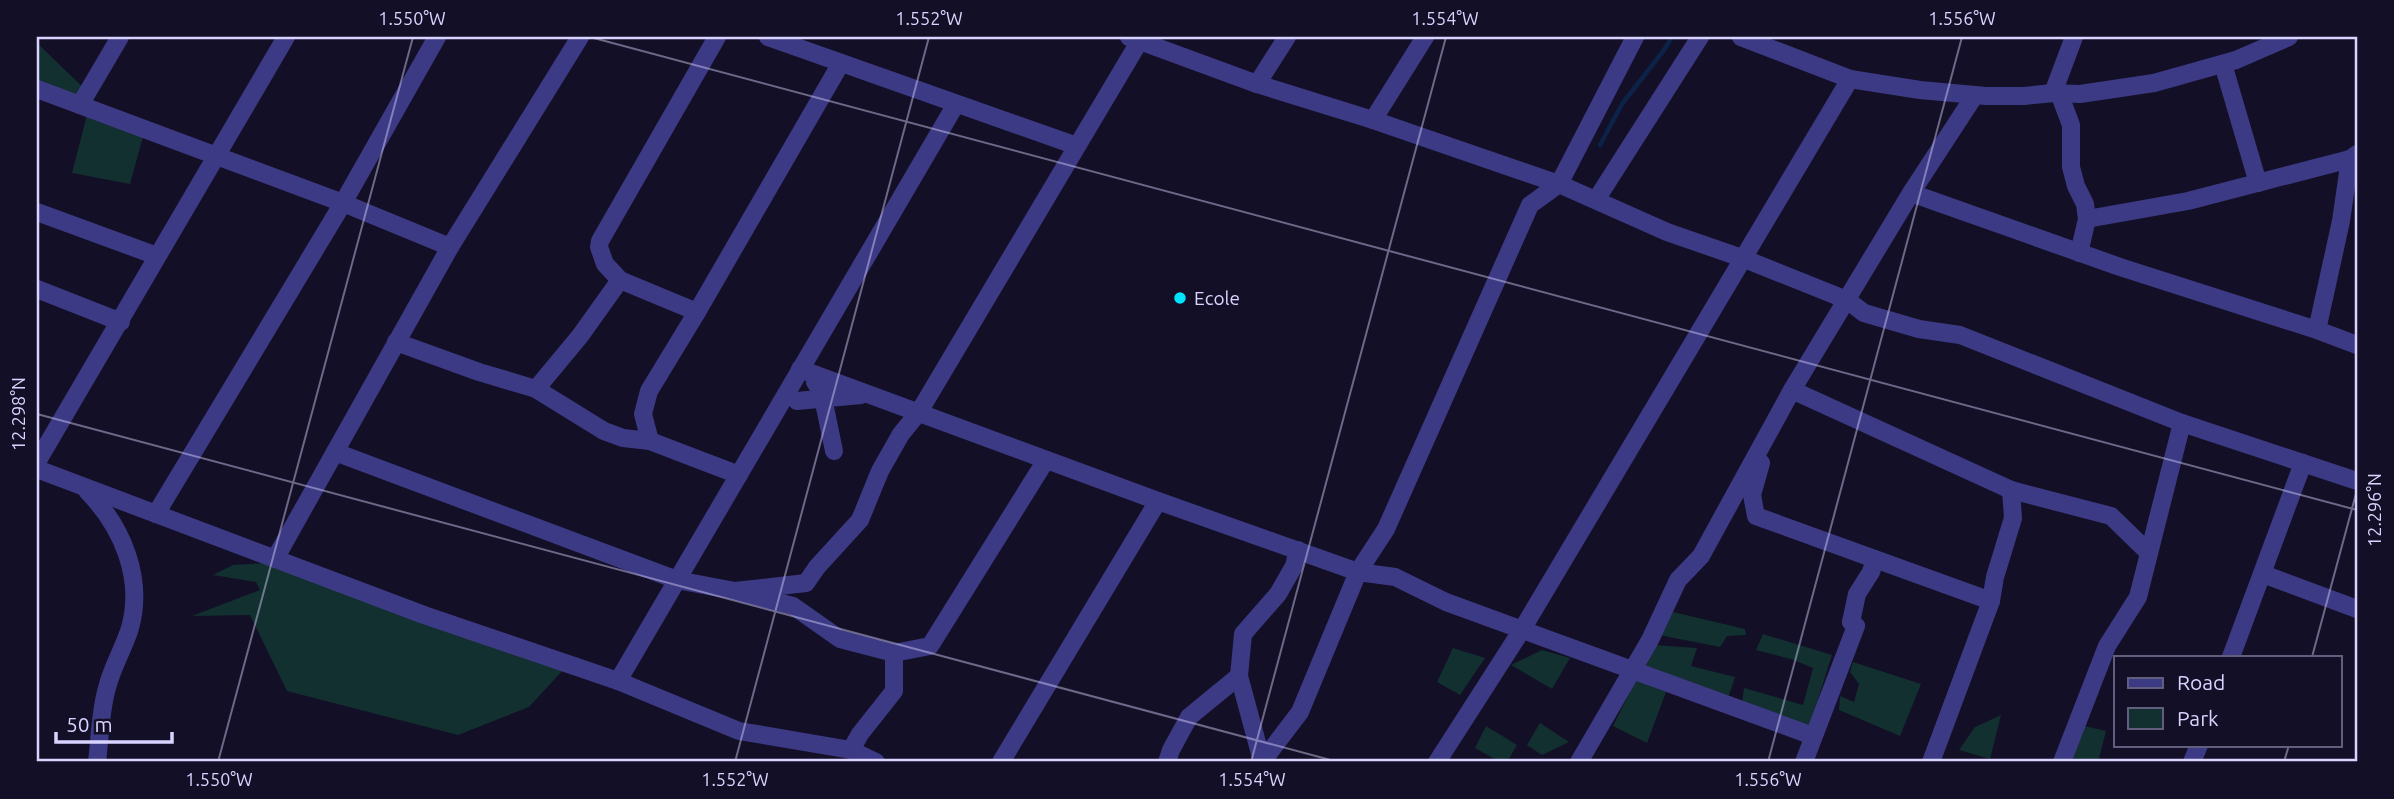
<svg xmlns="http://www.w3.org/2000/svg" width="2394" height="799" viewBox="0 0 2394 799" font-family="Ubuntu,sans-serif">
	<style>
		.green { fill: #12302f }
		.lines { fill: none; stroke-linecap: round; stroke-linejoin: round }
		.stream { stroke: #0c2248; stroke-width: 4.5 }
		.minor { stroke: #3d3a85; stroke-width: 18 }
		.ticks { fill: none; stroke: #d9d4ff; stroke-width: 2; stroke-opacity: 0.45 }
		.poi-dot { fill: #00e5ff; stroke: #130f26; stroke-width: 2.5 }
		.labels { text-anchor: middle; stroke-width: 5; stroke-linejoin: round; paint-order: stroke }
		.poi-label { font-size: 19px; fill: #d9d4ff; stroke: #130f26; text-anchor: start }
		.neatline { fill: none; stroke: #d9d4ff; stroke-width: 2.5 }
		.ticks-label { font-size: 18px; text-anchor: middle; fill: #d9d4ff }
	</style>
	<rect width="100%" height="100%" fill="#130f26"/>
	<!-- green -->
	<g class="green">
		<polygon points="37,43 88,92 80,105 37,89"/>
		<polygon points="88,111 144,133 130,184 72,173"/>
		<polygon points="268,563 564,669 529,707 458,735 287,691 250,615 192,616 260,590 256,582 213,575 233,565"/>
		<polygon points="1673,612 1745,629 1746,635 1727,636 1720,647 1659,635 1664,631"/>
		<polygon points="1763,634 1832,655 1809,728 1742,703 1744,688 1803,705 1813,668 1791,659 1756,650"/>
		<polygon points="1653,645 1697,648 1691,666 1735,677 1728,698 1641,666"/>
		<polygon points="1453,648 1485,658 1460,695 1437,682"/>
		<polygon points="1542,650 1570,658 1552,689 1511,665"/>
		<polygon points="1853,662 1921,684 1900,736 1839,710 1840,696 1854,702 1859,684 1850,672"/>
		<polygon points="1636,680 1666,692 1647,743 1613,726"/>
		<polygon points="2001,715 1990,759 1959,750 1975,727"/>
		<polygon points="1540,723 1569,742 1542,755 1527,745"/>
		<polygon points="2080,725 2106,731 2098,762 2068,762"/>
		<polygon points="1486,726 1517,745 1507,762 1500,762 1475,748"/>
	</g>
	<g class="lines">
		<!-- stream -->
		<polyline class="stream" points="1600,145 1622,104 1664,50 1672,37"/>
		<!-- minor -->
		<g class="minor">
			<polyline points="768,37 1077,146"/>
			<polyline points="1129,37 1257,84 1373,120 1559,184 1667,232 1742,258 1847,300 1864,313 1919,329 1960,335 2182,423 2357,481"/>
			<polyline points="1741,37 1850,79 1920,90 1986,96 2024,96 2053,93 2080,94 2154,83 2236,60 2289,37"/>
			<polyline points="2223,64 2258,183"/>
			<polyline points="1257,84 1287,37"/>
			<polyline points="37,89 343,203 450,247"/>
			<polyline points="2053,93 2074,37"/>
			<polyline points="2059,93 2071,125 2071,167 2076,186 2085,204 2087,219 2079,253"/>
			<polyline points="80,105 120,37"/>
			<polyline points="1373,120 1425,37"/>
			<polyline points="1911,193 2120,267 2317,330 2357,345"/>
			<polyline points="1596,200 1700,37"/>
			<polyline points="37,212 157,256"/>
			<polyline points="2087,219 2188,201 2350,159 2357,154"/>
			<polyline points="37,289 121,322"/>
			<polyline points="697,312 620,280 605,264 599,247 600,241 717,37"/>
			<polyline points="2317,330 2341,221 2350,159"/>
			<polyline points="396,342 479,372 536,389 604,431 623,438 650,441 739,475"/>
			<polyline points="800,369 1158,501 1358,572 1395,577 1446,602 1813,736"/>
			<polyline points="816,375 815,382 822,393 834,451"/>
			<polyline points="536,389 580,336 620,280"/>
			<polyline points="1792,390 2011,490 2111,516 2147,551"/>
			<polyline points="797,401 861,395"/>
			<polyline points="650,441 643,414 649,391 697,312 841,63"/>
			<polyline points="335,452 677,580 735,591 793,606 840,639 894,653"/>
			<polyline points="37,462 286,37"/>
			<polyline points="1761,463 1752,495 1756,516 1991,601"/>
			<polyline points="37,469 424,615 618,681 739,731 851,750 876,762"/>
			<path d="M87 491C122 526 144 578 130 628 124 648 112 667 107 688 100 712 100 738 97 762"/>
			<polyline points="156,514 343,203 437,37"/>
			<polyline points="275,559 450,247 580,37"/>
			<polyline points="2263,574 2357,609"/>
			<polyline points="735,591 806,583 817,567 860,520 880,471 901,434 919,412 1142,37"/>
			<polyline points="2231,657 2303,463"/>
			<polyline points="618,681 956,104"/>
			<polyline points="851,750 860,734 894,691 894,653 930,646 1046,460"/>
			<polyline points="1262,761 1239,676 1243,634 1278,594 1294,566 1298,550"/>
			<polyline points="1001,762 1158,501"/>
			<polyline points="1167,762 1171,750 1189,717 1239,676"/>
			<polyline points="1262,762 1300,712 1358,572 1386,529 1530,205 1559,184 1635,37"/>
			<polyline points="1437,762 1523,628 1850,79"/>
			<polyline points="1579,762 1650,640 1678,580 1701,556 1792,390 1911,193 1975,95"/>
			<polyline points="1804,762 1856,626 1851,622 1857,594 1871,572 1875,559"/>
			<polyline points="1931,762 1991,601 1995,577 2013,518 2011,490"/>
			<polyline points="2062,762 2107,646 2138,597 2182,423"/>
			<polyline points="2192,762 2199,745"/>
		</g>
	</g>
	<!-- ticks -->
	<path class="ticks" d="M590 37 2357 510M37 414 1338 762M2312 657 2357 490M218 762 413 37M735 762 929 37M1251 762 1446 37M1768 762 1962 37M2284 762 2289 745"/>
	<!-- markers -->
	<circle class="poi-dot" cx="1180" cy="298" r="7"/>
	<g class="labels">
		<!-- poi labels -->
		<g class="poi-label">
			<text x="1194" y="305">Ecole</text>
		</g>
	</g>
	<!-- border -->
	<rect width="2394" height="799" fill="none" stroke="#130f26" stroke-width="77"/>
	<!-- legend -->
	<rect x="2114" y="656" width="228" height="91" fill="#130f26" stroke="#625e7d" stroke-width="2"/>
	<rect x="2128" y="678" width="35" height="10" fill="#3d3a85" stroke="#625e7d" stroke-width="2"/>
	<text x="2177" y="690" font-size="21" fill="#d9d4ff">Road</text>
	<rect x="2128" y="708" width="35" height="21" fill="#12302f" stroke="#625e7d" stroke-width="2"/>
	<text x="2177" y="726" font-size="21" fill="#d9d4ff">Park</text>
	<!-- scale -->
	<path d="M56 732v10h116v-10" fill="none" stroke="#d9d4ff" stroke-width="3.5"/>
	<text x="66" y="732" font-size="21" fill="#d9d4ff" stroke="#130f26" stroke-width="5" paint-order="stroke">50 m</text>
	<rect x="38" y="38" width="2318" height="722" class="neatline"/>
	<g class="ticks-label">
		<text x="412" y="25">1.550°W</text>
		<text x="929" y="25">1.552°W</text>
		<text x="1445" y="25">1.554°W</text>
		<text x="1962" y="25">1.556°W</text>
		<text transform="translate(19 414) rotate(-90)" y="6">12.298°N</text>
		<text transform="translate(2375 510) rotate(-90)" y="6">12.296°N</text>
		<text x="219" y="786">1.550°W</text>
		<text x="735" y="786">1.552°W</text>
		<text x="1252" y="786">1.554°W</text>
		<text x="1768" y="786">1.556°W</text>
	</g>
</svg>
